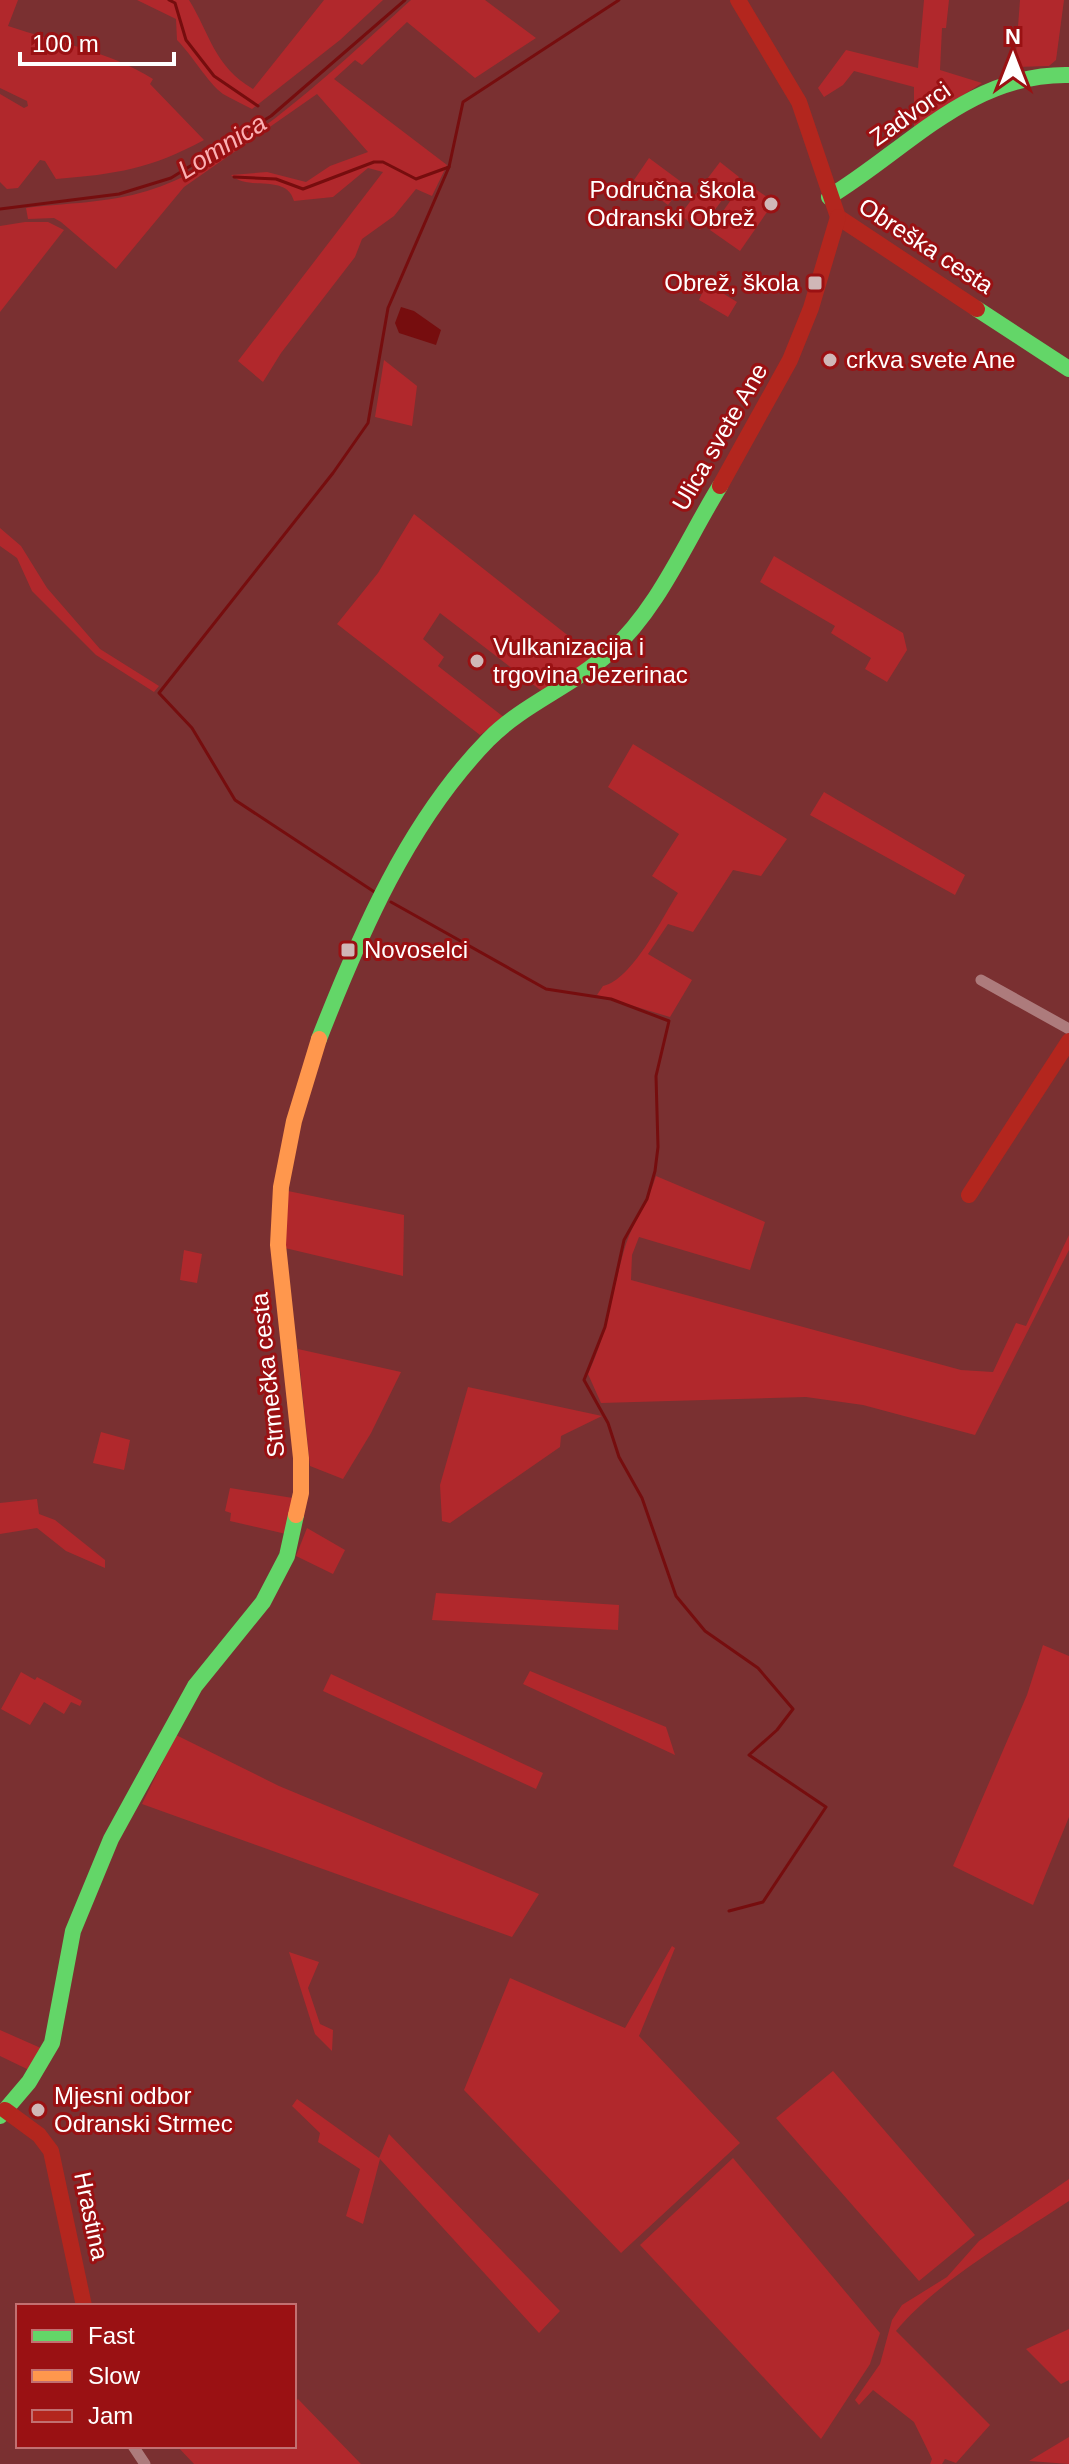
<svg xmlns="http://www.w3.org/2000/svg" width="1069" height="2464" viewBox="0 0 1069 2464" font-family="Helvetica,sans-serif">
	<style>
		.green { fill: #b1282c }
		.water { fill: #760d0e }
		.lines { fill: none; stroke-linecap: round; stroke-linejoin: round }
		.stream { stroke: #760d0e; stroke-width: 3 }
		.street { stroke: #ad7b7c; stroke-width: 11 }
		.fast { stroke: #63d668; stroke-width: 16 }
		.slow { stroke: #ff974d; stroke-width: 16 }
		.jam { stroke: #b3261e; stroke-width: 16 }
		.poi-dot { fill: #d0b7b7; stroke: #9a1113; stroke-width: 3 }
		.labels { text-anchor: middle; stroke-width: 6; stroke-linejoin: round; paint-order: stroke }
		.street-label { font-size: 24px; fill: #fff; stroke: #9a1113 }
		.poi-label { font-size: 24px; fill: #fff; stroke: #9a1113; text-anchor: start }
		.water-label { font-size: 26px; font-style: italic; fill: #fbb0b3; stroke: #9a1113 }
	</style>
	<rect width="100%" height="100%" fill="#7a3031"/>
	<!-- green -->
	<g class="green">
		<path d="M0 0H18L8 26C58 43 109 51 153 79L150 84 204 140C150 169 117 174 56 179L45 161 40 160 18 188 7 189 0 182V94L24 108 28 106 27 101 0 88Z"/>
		<path d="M137 0H189C210 34 214 66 253 89L324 0H383L340 40 252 109C242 104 232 99 223 94 207 82 193 56 177 40L176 19Z"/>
		<path d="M411 0H485L536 38 475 78 407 22 362 65 355 60 334 79 447 165 432 196 416 189 394 216 362 239 355 257 281 353 263 382 238 361 383 172 368 168 333 197 294 201C286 173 249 192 231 175L267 172 306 182 330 166 368 152 317 94 184 187 116 269 61 222 54 218 28 219 26 208C65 203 109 203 147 191 239 163 340 64 411 0Z"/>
		<polygon points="924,0 949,0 946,28 942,28 940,70 982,83 914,127 914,87 854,71 843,85 824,97 818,88 846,50 918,68"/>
		<polygon points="1020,0 1064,0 1056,60 1049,66 1015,67"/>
		<polygon points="649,158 684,184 668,205 634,180"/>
		<polygon points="720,162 739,177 700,230 680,215"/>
		<polygon points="744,181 774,202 740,251 710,230"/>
		<polygon points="25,222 48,222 64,230 0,312 0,226"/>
		<polygon points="698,278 737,302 728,317 699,300 703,291 694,285"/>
		<polygon points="384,360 417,386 412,426 375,417"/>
		<polygon points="414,514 594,656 543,692 440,613 423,639 444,657 438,666 505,718 480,735 337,624 378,573"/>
		<polygon points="0,528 21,546 47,588 100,649 159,686 154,692 96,655 32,591 17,558 0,546"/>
		<polygon points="774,556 903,633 907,650 887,682 865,669 871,658 831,633 835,626 760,582"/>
		<path d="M633 744 787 839 761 876 733 870 693 932 668 924 648 954 692 980 670 1017 597 995 603 986C632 980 662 918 678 893L652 876 679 834 608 787Z"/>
		<polygon points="824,792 965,875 955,895 810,815"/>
		<path d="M656 1176 765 1222 750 1270 639 1237 632 1255 631 1280 961 1370 993 1372 1016 1323 1026 1326 1069 1235V1250L975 1435 863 1405 806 1397 601 1403 588 1374C609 1329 612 1289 626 1244 634 1220 649 1200 656 1176Z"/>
		<polygon points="288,1191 404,1215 403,1276 285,1248"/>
		<polygon points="184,1250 202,1254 197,1283 180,1280"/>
		<polygon points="298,1349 401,1372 371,1433 343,1479 310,1466"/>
		<polygon points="468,1387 602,1416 561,1436 560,1447 450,1523 442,1521 440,1485"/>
		<polygon points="101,1432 130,1440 124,1470 93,1463"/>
		<polygon points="230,1488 293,1498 286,1534 230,1521 231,1513 225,1511"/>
		<polygon points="37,1499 39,1514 55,1520 105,1560 105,1568 66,1551 37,1528 0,1534 0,1503"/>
		<polygon points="307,1528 345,1550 333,1574 296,1556"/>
		<polygon points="436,1593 619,1605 618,1630 432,1620"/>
		<polygon points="1043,1645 1069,1656 1069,1817 1033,1905 953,1866 1027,1695"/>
		<polygon points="530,1671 666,1727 675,1755 523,1684"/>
		<polygon points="21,1672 35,1680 37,1677 82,1701 80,1706 71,1702 64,1714 44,1702 30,1725 1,1709"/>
		<polygon points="331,1674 543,1773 536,1789 323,1691"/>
		<polygon points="176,1735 279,1786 539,1894 512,1937 142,1804"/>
		<polygon points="672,1946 675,1948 639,2036 740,2143 621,2253 464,2090 510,1978 625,2028"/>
		<polygon points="289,1952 319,1962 308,1988 320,2024 333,2030 332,2051 315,2034"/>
		<polygon points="0,2030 43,2049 29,2070 0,2056"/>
		<polygon points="833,2071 975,2235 919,2281 776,2118"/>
		<polygon points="297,2099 379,2158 389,2134 560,2311 539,2333 380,2159 363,2224 346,2216 360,2169 318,2142 320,2133 292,2106"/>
		<polygon points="733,2158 880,2333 870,2364 821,2439 640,2245"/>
		<path d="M1069 2179V2201C1016 2236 936 2282 896 2331L990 2425 956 2463 945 2459 942 2464H930L932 2459 914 2422 873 2390 859 2405 855 2400 880 2364 892 2320 902 2305 947 2277 979 2241Z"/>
		<polygon points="1069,2329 1069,2380 1061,2384 1026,2349"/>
		<polygon points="298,2399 361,2464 194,2464 177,2446 294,2446 294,2403"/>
		<polygon points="1069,2437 1069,2464 1029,2461"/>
	</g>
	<!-- water -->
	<polygon class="water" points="401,307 414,311 441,330 436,345 399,333 395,323"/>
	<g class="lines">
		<!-- stream -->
		<g class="stream">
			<polyline points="169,0 175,3 186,40 214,76 258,106"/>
			<polyline points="234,177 276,179 303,189 374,162 383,162 416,179 449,167 463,102 619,0"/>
			<polyline points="0,209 119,194 171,178 271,116 405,0"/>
			<polyline points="376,893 235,800 192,728 159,693 333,473 368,423 388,308 449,167"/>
			<polyline points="391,902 546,989 611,999 669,1021 656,1076 658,1147 655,1171 647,1199 624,1240 605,1327 584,1380 608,1423 619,1457 642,1498 676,1596 705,1631 758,1668 793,1709 777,1730 749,1755 826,1807 763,1902 729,1911"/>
		</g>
		<!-- street -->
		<g class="street">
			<polyline points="981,980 1069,1029"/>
			<polyline points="133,2446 145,2464"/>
		</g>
		<!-- fast -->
		<g class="fast">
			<path d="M829 197C908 149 970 73 1069 75"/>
			<polyline points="977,309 1069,369"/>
			<path d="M319 1039C360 934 408 822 488 740 523 704 573 686 610 652 659 608 686 541 720 486"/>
			<polyline points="0,2116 29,2082 52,2043 73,1931 111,1839 195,1686 263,1602 287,1556 296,1515"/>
		</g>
		<!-- slow -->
		<polyline class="slow" points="296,1515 301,1493 301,1458 278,1245 281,1187 294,1121 319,1039"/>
		<!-- jam -->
		<g class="jam">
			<polyline points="738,0 799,102 838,217 977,309"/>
			<polyline points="720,486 790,360 811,308 838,217"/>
			<polyline points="969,1195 1069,1041"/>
			<polyline points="5,2110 39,2135 51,2151 84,2306"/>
		</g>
	</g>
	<!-- markers -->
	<g class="poi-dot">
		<circle cx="771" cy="204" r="8"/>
		<rect x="807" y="275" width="16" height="16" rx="4"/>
		<circle cx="830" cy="360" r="8"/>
		<circle cx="477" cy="661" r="8"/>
		<rect x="340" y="942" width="16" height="16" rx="4"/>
		<circle cx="38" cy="2110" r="8"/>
	</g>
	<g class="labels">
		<!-- street labels -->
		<g class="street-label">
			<text transform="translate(910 114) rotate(-35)" y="8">Zadvorci</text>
			<text transform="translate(926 246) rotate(33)" y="8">Obreška cesta</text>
			<text transform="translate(720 437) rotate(-60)" y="8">Ulica svete Ane</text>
			<text transform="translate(268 1375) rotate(-96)" y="8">Strmečka cesta</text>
			<text transform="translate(91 2216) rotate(78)" y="8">Hrastina</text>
		</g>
		<!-- poi labels -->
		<g class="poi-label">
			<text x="755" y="198" text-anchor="end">Područna škola<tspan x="755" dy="28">Odranski Obrež</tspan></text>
			<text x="799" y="291" text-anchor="end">Obrež, škola</text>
			<text x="846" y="368">crkva svete Ane</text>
			<text x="493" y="655">Vulkanizacija i<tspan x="493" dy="28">trgovina Jezerinac</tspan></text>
			<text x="364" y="958">Novoselci</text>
			<text x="54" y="2104">Mjesni odbor<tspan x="54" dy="28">Odranski Strmec</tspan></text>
		</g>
		<!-- water labels -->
		<g class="water-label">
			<text transform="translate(222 146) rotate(-32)" y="9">Lomnica</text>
		</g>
	</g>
	<!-- legend -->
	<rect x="16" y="2304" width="280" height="144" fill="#9a1113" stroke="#c27071" stroke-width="2"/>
	<rect x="32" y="2330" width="40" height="12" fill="#63d668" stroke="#c27071" stroke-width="2"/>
	<text x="88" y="2344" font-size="24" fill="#ffffff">Fast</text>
	<rect x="32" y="2370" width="40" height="12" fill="#ff974d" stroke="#c27071" stroke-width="2"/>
	<text x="88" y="2384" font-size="24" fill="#ffffff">Slow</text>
	<rect x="32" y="2410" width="40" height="12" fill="#b3261e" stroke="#c27071" stroke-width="2"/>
	<text x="88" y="2424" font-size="24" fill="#ffffff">Jam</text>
	<!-- north arrow -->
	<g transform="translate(1013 56)" stroke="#9a1113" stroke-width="6" paint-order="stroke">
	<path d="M0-6L14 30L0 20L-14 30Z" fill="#ffffff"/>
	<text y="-12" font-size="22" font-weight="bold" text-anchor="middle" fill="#ffffff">N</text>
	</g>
	<!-- scale -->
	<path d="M20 52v12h154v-12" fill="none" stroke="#ffffff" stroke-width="4"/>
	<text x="32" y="52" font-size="24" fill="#ffffff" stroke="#9a1113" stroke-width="6" paint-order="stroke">100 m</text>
</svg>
